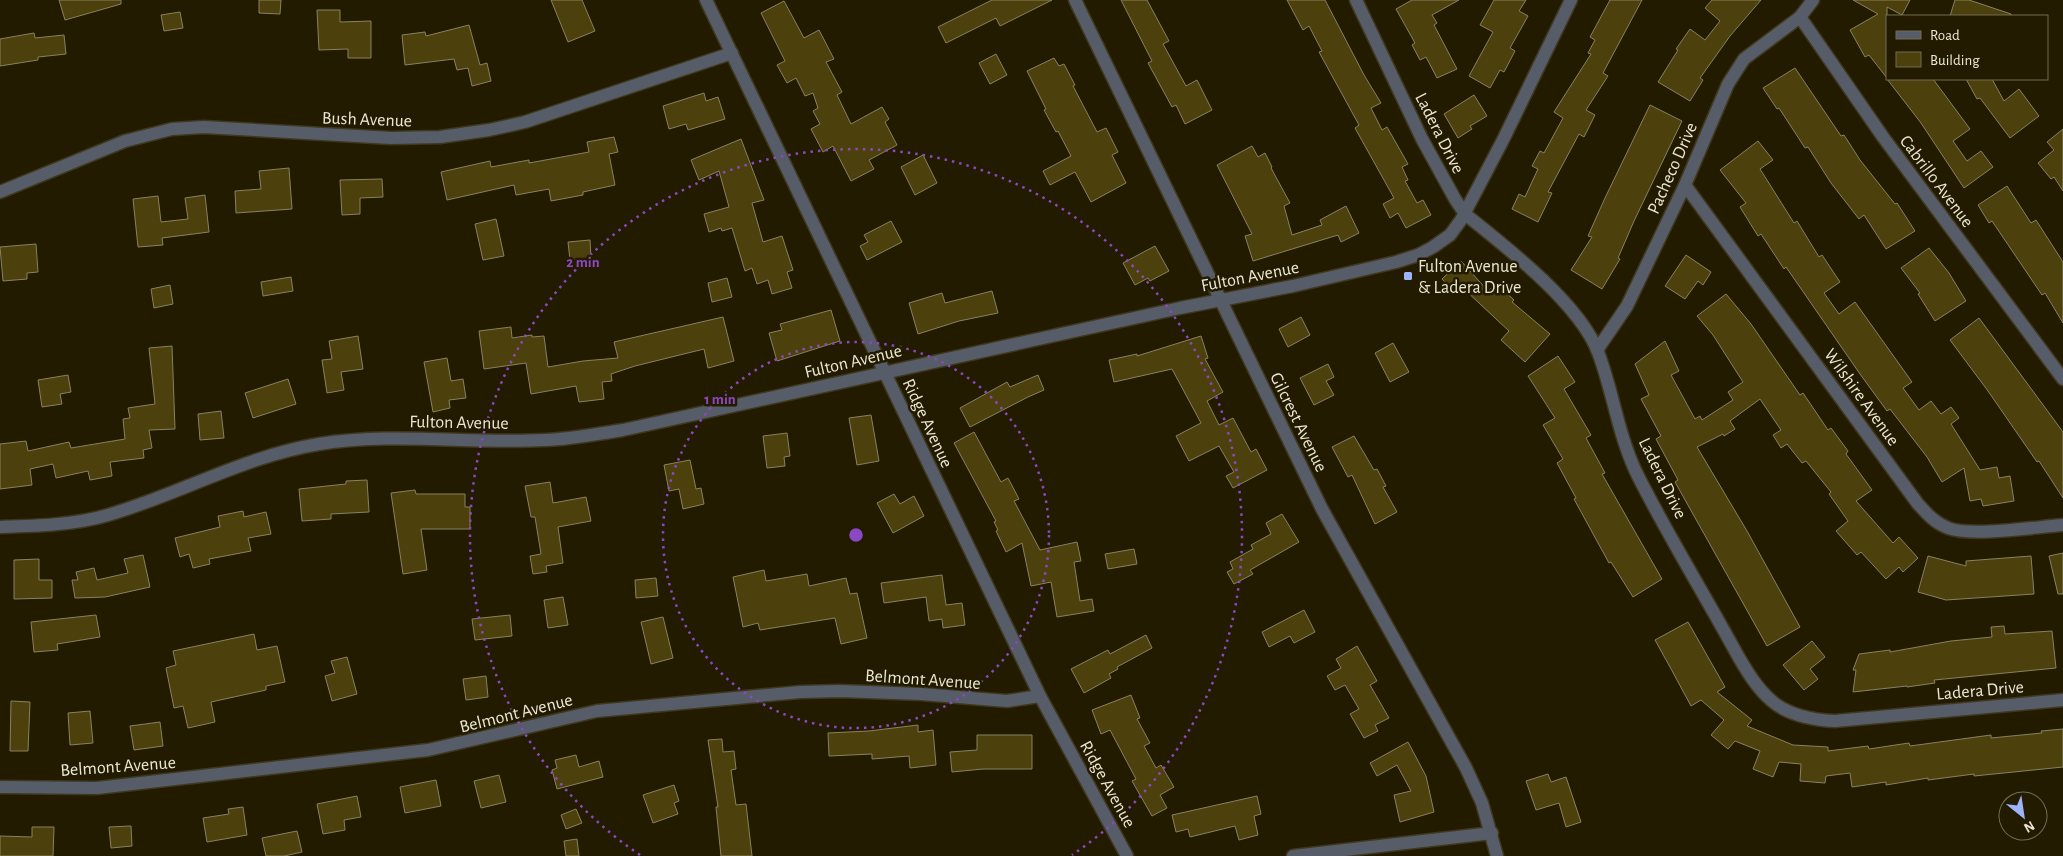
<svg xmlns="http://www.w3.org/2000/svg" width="2063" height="856" viewBox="0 0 2063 856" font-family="'Alegreya Sans',sans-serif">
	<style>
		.building { fill: #4c410d; stroke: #89815f }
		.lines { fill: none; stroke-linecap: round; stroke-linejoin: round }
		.minor-casing { stroke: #3e381e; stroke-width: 15 }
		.minor { stroke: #575c69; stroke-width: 12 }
		.ring { fill: none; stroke: #8c48c2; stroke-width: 2.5; stroke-dasharray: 2.5 5 }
		.poi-dot { fill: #9db4fd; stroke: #221b00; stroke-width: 2 }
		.labels { text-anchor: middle; stroke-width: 5; stroke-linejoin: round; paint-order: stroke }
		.street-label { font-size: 18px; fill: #ebe7d4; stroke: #221b00 }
		.poi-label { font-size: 18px; fill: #ebe7d4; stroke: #221b00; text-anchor: start }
		.centre { fill: #8c48c2; stroke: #221b00; stroke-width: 2.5 }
		.ring-label { font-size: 15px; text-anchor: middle; font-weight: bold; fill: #8c48c2; stroke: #221b00; stroke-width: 5; stroke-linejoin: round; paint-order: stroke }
	</style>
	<rect width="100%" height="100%" fill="#221b00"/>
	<!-- building -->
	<g class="building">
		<polygon points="59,0 121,0 121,4 65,20"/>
		<polygon points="259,0 281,0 280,14 259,13"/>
		<polygon points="551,0 582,0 595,31 568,42"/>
		<polygon points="992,0 1052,0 1000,26 996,18 946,43 938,27"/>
		<polygon points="1121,0 1147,0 1169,41 1163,44 1186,86 1197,80 1212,110 1185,124 1176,105 1172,107 1148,63 1152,61"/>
		<polygon points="1287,0 1325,0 1364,75 1381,103 1371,108 1382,130 1387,127 1408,164 1402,167 1408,180 1405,181 1417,203 1423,200 1431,215 1406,228 1398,213 1390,218 1383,204 1394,198 1355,128 1359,125 1319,52 1322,51 1309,26 1303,30"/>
		<polygon points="1412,0 1459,0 1432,15 1437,23 1434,25 1457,69 1437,78 1426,57 1420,60 1412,45 1415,43 1396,9"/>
		<polygon points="1494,0 1526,0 1519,11 1528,16 1510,48 1515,51 1504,72 1500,70 1490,88 1469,76 1493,32 1480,25"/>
		<polygon points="1610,0 1642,0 1603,73 1608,76 1586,110 1595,115 1584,137 1579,134 1548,192 1552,193 1538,222 1512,209 1519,194 1525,197 1538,169 1532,166 1540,151 1544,153 1563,118 1554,112 1591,54 1588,53 1595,40 1590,37"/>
		<polygon points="1712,0 1761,0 1730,36 1700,78 1703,80 1690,101 1658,82 1678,50 1676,49 1690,29 1705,40 1720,21 1705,8"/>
		<polygon points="1853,0 1910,0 1902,15 1887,7 1887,78 1869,55 1865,57 1850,30 1878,14"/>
		<polygon points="1955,0 1969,0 2011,14 2011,16 1950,16"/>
		<polygon points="784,1 804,38 819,30 834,59 826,62 842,92 837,95 851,124 882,107 889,119 885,122 897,145 869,160 874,169 851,181 833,146 823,152 811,129 820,124 813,111 818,108 813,93 805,96 796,78 787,83 777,65 785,61 761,13"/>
		<polygon points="317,10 340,10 340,22 371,21 371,58 348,58 348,49 319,50"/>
		<polygon points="180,12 183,28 164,31 161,15"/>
		<polygon points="469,25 480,65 487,63 491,81 472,86 468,68 457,70 454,59 405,65 402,35 425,32 426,36"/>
		<polygon points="34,33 35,38 64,35 66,54 38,57 38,60 0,66 0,39"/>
		<polygon points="996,54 1007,75 990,84 979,63"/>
		<polygon points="1054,58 1059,66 1064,64 1075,85 1073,86 1097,132 1106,128 1118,152 1112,155 1126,183 1091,202 1075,172 1050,185 1043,171 1071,156 1058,131 1056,132 1044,110 1046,109 1027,71"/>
		<polygon points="1795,68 1841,136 1844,135 1860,160 1895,204 1897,203 1915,231 1886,249 1864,215 1859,219 1831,183 1808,147 1805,148 1779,108 1777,109 1763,88"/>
		<polygon points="1887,79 1933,79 1970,129 1953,141 1967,161 1981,151 1993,167 1964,188 1921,123"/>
		<polygon points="1966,79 1992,79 2004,101 2019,89 2039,116 2010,138 1980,98 1977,99"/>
		<polygon points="704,93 706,101 718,97 725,119 688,130 686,124 669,129 663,106"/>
		<polygon points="1474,95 1487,116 1470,126 1472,129 1458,138 1444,114"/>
		<polygon points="1650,105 1682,121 1634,221 1618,258 1620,259 1602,289 1571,270 1592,237 1588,236 1605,198"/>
		<polygon points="2063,129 2063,191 2054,177 2051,179 2038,163 2054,150 2047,142"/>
		<polygon points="614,137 618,152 609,154 615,185 583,192 583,195 551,201 549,189 516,195 514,185 447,200 441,172 490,161 491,167 529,160 529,163 589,152 587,142"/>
		<polygon points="741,139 764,200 752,203 763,242 782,236 793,270 787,272 792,288 772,294 768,280 757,284 752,268 745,271 732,228 722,231 721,228 709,232 704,214 729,207 719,171 699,180 691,160"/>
		<polygon points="1758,141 1773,160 1760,169 1794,223 1797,221 1819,257 1822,255 1840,282 1824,293 1839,314 1855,302 1912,382 1903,388 1919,410 1931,401 1941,414 1951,407 1959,418 1951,424 1980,470 1997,467 1999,478 2010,476 2014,501 1983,506 1981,499 1970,501 1964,468 1942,482 1927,457 1890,409 1887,411 1860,374 1786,267 1784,269 1761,234 1758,236 1740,207 1746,203 1720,170"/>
		<polygon points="1252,146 1258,157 1265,153 1272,167 1271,168 1290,203 1284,206 1292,235 1322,225 1320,220 1346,206 1359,233 1341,242 1338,235 1253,261 1245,236 1252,234 1217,165"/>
		<polygon points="923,155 937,183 915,195 901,167"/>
		<polygon points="289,168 292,209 236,213 235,191 261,189 259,171"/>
		<polygon points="382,179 383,197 360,198 360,214 342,215 340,180"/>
		<polygon points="2007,186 2031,223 2036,220 2063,262 2063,323 2045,293 2042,295 1992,221 1989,223 1978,205"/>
		<polygon points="205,195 209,232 162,238 163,245 138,247 133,199 158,196 161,222 188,219 185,198"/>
		<polygon points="496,219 504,256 483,260 475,224"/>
		<polygon points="891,221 902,242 867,260 860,246 868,242 864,235"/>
		<polygon points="590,240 591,259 570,260 568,242"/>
		<polygon points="36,244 38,272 27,273 27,279 3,281 0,247"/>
		<polygon points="1155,246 1169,271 1150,281 1148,278 1135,285 1123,263"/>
		<polygon points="1929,248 1949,273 1966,301 1935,321 1918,294 1920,293 1901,268"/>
		<polygon points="1686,255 1711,272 1703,285 1698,281 1685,299 1665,286"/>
		<polygon points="1461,261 1488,291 1496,283 1514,300 1512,302 1550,334 1525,362 1501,340 1509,331 1464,289 1457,295 1442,279"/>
		<polygon points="291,277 293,291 263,296 261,282"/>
		<polygon points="727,278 732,297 712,302 708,283"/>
		<polygon points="170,285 173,304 154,308 151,289"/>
		<polygon points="992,291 998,313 959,321 918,334 909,303 942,293 945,303"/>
		<polygon points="1726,294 1751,324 1800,395 1803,393 1828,430 1831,428 1848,451 1846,454 1872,490 1856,501 1893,543 1899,537 1918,558 1903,572 1899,567 1886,579 1861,552 1857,555 1836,531 1848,521 1829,494 1831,492 1806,461 1802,463 1787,444 1781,448 1773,435 1781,430 1760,399 1730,421 1735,429 1724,436 1723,434 1697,447 1747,531 1800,627 1767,646 1675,482 1678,480 1656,439 1661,436 1641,399 1649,395 1635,364 1665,341 1679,371 1671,375 1695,419 1700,416 1702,420 1733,400 1728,392 1743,382 1713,335 1697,316"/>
		<polygon points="831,310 840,341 777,361 769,333 782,330 780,324"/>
		<polygon points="723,317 734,361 708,368 704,349 635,366 611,374 612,381 602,382 604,399 579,402 576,386 531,394 526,363 484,369 479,331 511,327 512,338 532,335 532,337 544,336 548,367 583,361 618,358 614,342"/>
		<polygon points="1301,317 1310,335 1288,347 1279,329"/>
		<polygon points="1979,318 2063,432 2063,498 2039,461 2037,462 1988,391 1950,340"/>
		<polygon points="358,336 363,369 341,372 344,390 327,393 322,360 332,359 329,341"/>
		<polygon points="1201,336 1208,358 1205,359 1223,392 1207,401 1219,425 1233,418 1251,452 1256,449 1267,470 1233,488 1226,476 1234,472 1219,446 1189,461 1176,436 1201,423 1172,369 1114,382 1109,360 1137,354 1137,356"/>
		<polygon points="1393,343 1409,372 1390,382 1375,353"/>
		<polygon points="172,346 175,429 149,430 152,448 143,450 144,458 110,462 112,476 90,480 88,471 56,478 53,464 30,469 32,485 0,489 0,444 26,441 28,451 69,442 71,448 125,439 123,419 130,418 128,408 155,404 149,348"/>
		<polygon points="1558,356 1575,382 1564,389 1591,435 1586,438 1605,473 1602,474 1662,579 1633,597 1611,562 1609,563 1574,499 1576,498 1557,463 1563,459 1543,425 1555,418 1528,376"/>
		<polygon points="447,358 451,381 463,379 466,398 449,400 450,408 433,412 424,362"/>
		<polygon points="1328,364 1334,377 1326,381 1334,395 1314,405 1300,378"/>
		<polygon points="68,375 71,392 60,394 62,404 42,407 38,380"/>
		<polygon points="1038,375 1044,390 1028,397 970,427 960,408 1007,382 1010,387"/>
		<polygon points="288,379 296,404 253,418 245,393"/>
		<polygon points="221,411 224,438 200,440 198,414"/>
		<polygon points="871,415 879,461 857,465 849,418"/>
		<polygon points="974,432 1001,482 1008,478 1019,499 1014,501 1040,550 1077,542 1081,561 1074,562 1080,601 1092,599 1094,611 1057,617 1051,582 1031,586 1022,543 1006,552 996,531 998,530 994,522 996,521 954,443"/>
		<polygon points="787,433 790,456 784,457 785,466 767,468 763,436"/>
		<polygon points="1354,436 1374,470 1377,469 1386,486 1383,487 1397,512 1375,524 1352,475 1348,477 1332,447"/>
		<polygon points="690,460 696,489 701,488 704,504 683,509 679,489 669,491 664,465"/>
		<polygon points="367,480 369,512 331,514 331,519 302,521 299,489 346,484 346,481"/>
		<polygon points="550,482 553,503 586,497 591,521 558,527 563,563 546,566 547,572 533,574 530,556 541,554 535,517 531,517 525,486"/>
		<polygon points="415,490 416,494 465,494 465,507 470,507 470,529 421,529 427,570 403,574 391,493"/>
		<polygon points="894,494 900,504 914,496 924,516 893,533 877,503"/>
		<polygon points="243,511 244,517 266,512 271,534 248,538 251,551 209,559 210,564 193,568 189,554 180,557 175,538 220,527 218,516"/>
		<polygon points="1282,514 1299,542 1250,570 1253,574 1234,584 1227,572 1233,569 1230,562 1253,549 1251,545 1271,534 1266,523"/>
		<polygon points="1134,549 1137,564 1108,569 1105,554"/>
		<polygon points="2063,553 2063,594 2058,594 2049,556"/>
		<polygon points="143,555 150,587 105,597 75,598 72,580 78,580 76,572 94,568 97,580 128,573 124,559"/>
		<polygon points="1928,556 1966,566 1966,561 2031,556 2034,594 1946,600 1918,592"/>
		<polygon points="39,559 39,580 52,580 52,598 14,599 14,560"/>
		<polygon points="764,570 766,581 807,574 809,586 846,578 850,594 857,593 867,638 841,644 835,618 760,630 758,623 743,627 733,577"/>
		<polygon points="942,575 946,605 962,603 965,625 943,628 942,619 929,621 926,597 884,603 881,583"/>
		<polygon points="656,578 658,596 636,598 635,580"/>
		<polygon points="563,597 568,625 548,628 544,600"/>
		<polygon points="1304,610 1315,632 1294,643 1290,636 1269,647 1262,632"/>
		<polygon points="96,615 100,637 57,644 58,650 34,652 31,622"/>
		<polygon points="510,615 512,636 475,640 472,619"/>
		<polygon points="663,617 673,658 651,664 641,622"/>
		<polygon points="1688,622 1725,687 1717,692 1752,720 1747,726 1793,745 1828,747 1828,751 1868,746 1869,749 1909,743 1910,746 1991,735 1991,738 2042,733 2041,731 2063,729 2063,767 1974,776 1974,774 1928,780 1928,778 1886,785 1886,782 1852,787 1850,773 1826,776 1825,783 1800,781 1801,764 1779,762 1773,777 1753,769 1760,751 1735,741 1728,749 1711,735 1724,720 1701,700 1691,706 1670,667 1655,640"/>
		<polygon points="2004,626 2005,634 2052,631 2056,668 1934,680 1935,683 1907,687 1907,686 1853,692 1856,670 1853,670 1859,654 1890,650 1890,652 1951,641 1992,637 1991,627"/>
		<polygon points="254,634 257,650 277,646 285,682 266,686 266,690 211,702 215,722 188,728 183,706 174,708 166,668 176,665 173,651"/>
		<polygon points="1146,635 1152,648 1117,667 1118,669 1109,674 1111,678 1084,693 1071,669 1108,650 1110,654"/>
		<polygon points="1812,641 1825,657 1810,669 1818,679 1804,690 1783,665"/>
		<polygon points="1357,646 1377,681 1370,685 1389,718 1375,725 1378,731 1364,738 1350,714 1359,709 1345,685 1335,690 1327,676 1341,668 1336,659"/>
		<polygon points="347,657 357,694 332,701 325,676 335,673 331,661"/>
		<polygon points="486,676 488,697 466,700 463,679"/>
		<polygon points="1131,695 1140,718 1137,719 1150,743 1144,746 1156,768 1161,765 1174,787 1160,795 1167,808 1152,816 1132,781 1136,779 1110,730 1101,734 1092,710"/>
		<polygon points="11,701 30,702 28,751 10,751"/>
		<polygon points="90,711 93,743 70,745 68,713"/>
		<polygon points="160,722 163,746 134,750 130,726"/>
		<polygon points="918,725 918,732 933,730 936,765 910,768 909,756 872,759 872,754 829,756 828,733 869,731"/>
		<polygon points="977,735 1032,735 1032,769 983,769 952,772 950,752 977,750"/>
		<polygon points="722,739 723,752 734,751 736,769 731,770 736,805 746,804 752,856 721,856 716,807 718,807 708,740"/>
		<polygon points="1408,742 1426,776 1434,812 1400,822 1394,795 1411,791 1397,765 1377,776 1370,763"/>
		<polygon points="576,755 579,767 599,761 603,777 557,789 552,770 557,768 555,760"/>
		<polygon points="1548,774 1551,782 1566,777 1581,822 1566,827 1559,803 1536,810 1526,781"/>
		<polygon points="499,775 506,802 481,808 474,781"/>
		<polygon points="436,780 441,806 405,813 400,787"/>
		<polygon points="674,785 679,801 674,803 678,814 653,823 643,795"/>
		<polygon points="357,796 361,817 344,820 345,830 323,834 317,804"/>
		<polygon points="1257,796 1261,814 1254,816 1258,835 1239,840 1235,826 1190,837 1188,829 1176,832 1172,815"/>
		<polygon points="243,807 247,835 207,842 203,818 229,814 228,809"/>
		<polygon points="576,809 582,823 566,829 561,815"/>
		<polygon points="131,826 132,846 111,848 109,827"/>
		<polygon points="32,827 54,827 53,856 0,856 0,836 32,837"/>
		<polygon points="297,831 302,852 284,856 266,856 262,838"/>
		<polygon points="577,839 579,856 566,856 564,841"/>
	</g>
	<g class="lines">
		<!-- minor casing -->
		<g class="minor-casing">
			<g id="minor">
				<polyline points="706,0 1040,696 1127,856"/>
				<polyline points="1075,0 1322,509 1466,768 1482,803 1497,856"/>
				<path d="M1356 0 1422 139 1455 199 1465 214C1505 246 1579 303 1598 352 1613 391 1618 435 1637 474 1668 536 1705 595 1738 656 1764 701 1781 718 1835 721L2063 700"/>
				<polyline points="1813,0 1800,17 1883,137 2063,379"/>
				<path d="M1685 185 1918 504C1927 514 1935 523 1948 528 1971 537 2036 527 2063 525"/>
				<polyline points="0,192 125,141 172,129 204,127 391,138 440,137 489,130 525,122 732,53"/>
				<polyline points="1597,350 1627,306 1685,185 1728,84 1744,59 1800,17"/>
				<path d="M0 527C36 526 74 525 108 515 180 494 245 456 319 444 394 432 469 444 545 440 571 439 597 434 623 430L1180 308 1293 286 1396 262 1418 255 1433 247 1450 235 1461 220 1503 140 1571 0"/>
				<polyline points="0,787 97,788 428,750 597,711 800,692 840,691 921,694 1007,701 1040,696"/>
				<polyline points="1293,856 1492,833"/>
			</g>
		</g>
		<!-- minor -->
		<use href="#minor" class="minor"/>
	</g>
	<!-- distance rings -->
	<g class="ring">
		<circle cx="856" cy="535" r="193"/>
		<path d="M640 855A386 386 0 1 1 1072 855"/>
	</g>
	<!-- markers -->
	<rect class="poi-dot" x="1403" y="271" width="10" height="10" rx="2.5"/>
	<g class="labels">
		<!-- street labels -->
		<g class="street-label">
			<text transform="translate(367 119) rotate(2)" y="6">Bush Avenue</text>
			<text transform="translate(1440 133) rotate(63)" y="6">Ladera Drive</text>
			<text transform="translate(1672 168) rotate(-66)" y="6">Pacheco Drive</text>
			<text transform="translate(1937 181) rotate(53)" y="6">Cabrillo Avenue</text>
			<text transform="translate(1250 276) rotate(-11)" y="6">Fulton Avenue</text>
			<text transform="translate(853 361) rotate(-13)" y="6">Fulton Avenue</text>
			<text transform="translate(1862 397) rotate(54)" y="6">Wilshire Avenue</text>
			<text transform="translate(459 422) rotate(1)" y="6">Fulton Avenue</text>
			<text transform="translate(1299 422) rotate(64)" y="6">Gilcrest Avenue</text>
			<text transform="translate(928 423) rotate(65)" y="6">Ridge Avenue</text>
			<text transform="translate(1663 478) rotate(64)" y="6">Ladera Drive</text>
			<text transform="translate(923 679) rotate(4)" y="6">Belmont Avenue</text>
			<text transform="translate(1980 690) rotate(-5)" y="6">Ladera Drive</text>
			<text transform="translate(516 713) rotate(-14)" y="6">Belmont Avenue</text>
			<text transform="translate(118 766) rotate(-4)" y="6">Belmont Avenue</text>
			<text transform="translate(1108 784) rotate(61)" y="6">Ridge Avenue</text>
		</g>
		<!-- poi labels -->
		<g class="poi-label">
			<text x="1418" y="272">Fulton Avenue<tspan x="1418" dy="21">&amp; Ladera Drive</tspan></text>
		</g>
	</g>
	<circle cx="856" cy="535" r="8" class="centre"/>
	<g class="ring-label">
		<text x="583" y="267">2 min</text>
		<text x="720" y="404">1 min</text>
	</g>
	<!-- legend -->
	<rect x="1886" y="15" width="162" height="65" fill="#221b00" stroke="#726d55"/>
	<rect x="1896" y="31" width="25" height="8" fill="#575c69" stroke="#726d55"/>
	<text x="1930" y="40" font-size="15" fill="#ebe7d4">Road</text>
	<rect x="1896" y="52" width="25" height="15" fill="#4c410d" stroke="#726d55"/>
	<text x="1930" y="65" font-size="15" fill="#ebe7d4">Building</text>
	<!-- north arrow -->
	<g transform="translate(2023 816) rotate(150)"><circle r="24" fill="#221b00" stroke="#726d55"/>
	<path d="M0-4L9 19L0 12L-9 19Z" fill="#9db4fd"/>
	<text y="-8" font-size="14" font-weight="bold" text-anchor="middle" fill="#ebe7d4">N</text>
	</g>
</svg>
